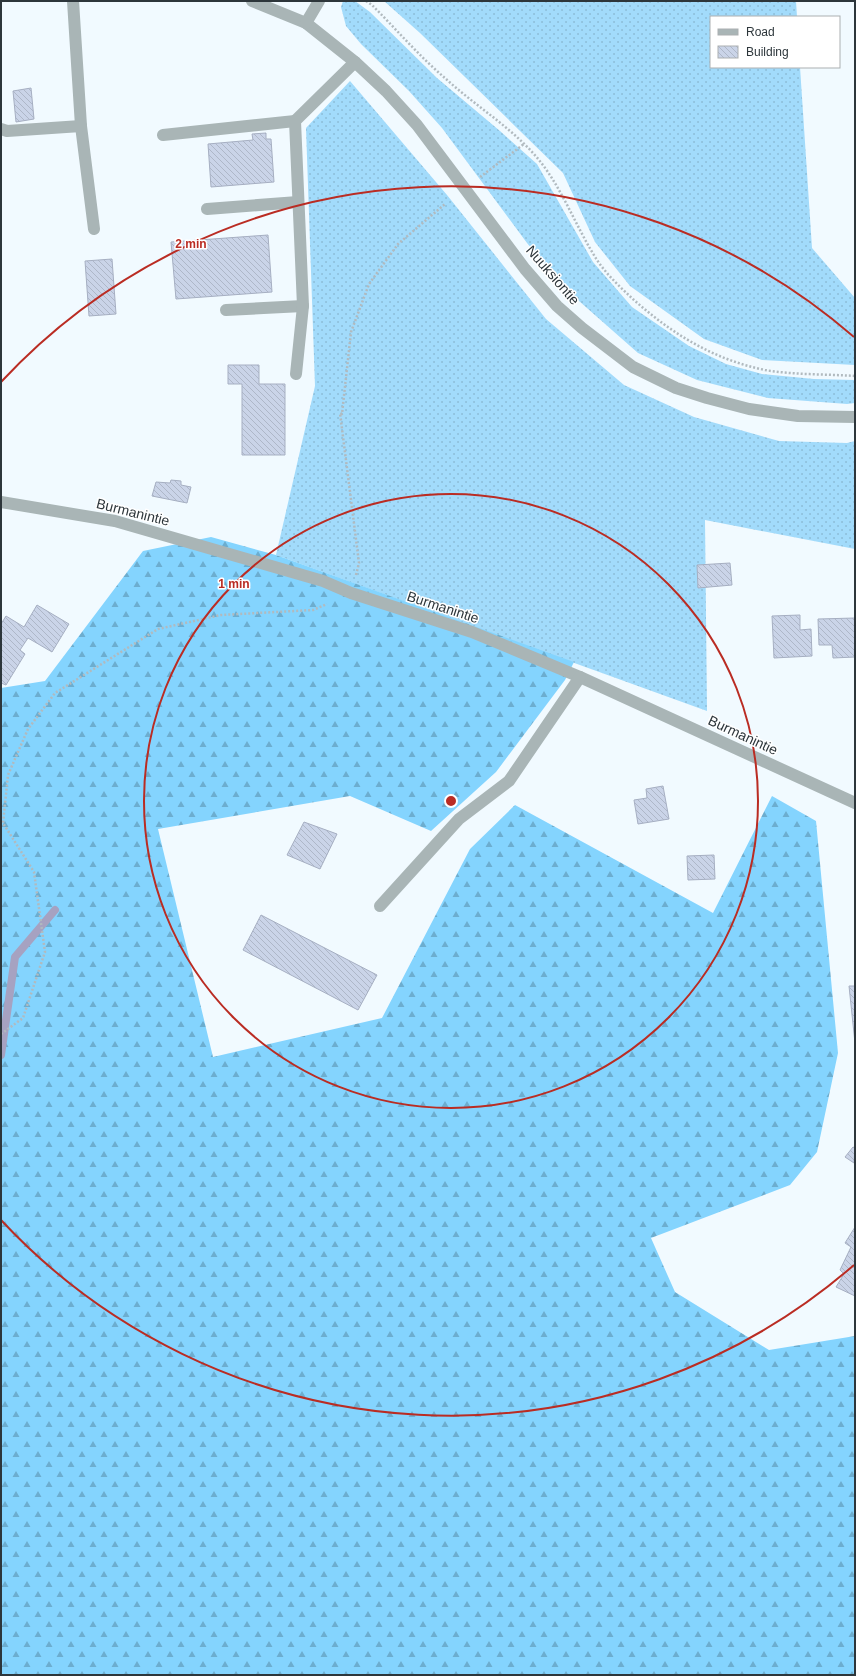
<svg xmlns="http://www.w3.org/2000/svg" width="856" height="1676" viewBox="0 0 856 1676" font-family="Helvetica,sans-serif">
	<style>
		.grass { fill: url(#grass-dots) }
		.forest { fill: url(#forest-firs) }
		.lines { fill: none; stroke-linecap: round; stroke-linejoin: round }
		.stream { stroke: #a6a2c1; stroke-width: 8 }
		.building { fill: url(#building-back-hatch); stroke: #a6afc2 }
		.path { stroke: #b1babf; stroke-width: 2.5; stroke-dasharray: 2 2; stroke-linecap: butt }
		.minor { stroke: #a9b5b6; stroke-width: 12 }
		.ring { fill: none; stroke: #ba2c23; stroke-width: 2 }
		.labels { text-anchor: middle; stroke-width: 3; stroke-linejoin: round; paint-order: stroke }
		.street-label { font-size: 14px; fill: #2d363b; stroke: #fff }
		.centre { fill: #ba2c23; stroke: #fff; stroke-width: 2 }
		.ring-label { font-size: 12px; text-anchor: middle; font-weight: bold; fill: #ba2c23; stroke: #fff; stroke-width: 3; stroke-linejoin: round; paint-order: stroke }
	</style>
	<defs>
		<pattern id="grass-dots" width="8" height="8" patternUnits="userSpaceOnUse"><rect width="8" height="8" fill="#a2dbfb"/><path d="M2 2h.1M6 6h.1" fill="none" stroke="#8cbdd8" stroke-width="1.8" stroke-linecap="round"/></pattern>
		<pattern id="forest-firs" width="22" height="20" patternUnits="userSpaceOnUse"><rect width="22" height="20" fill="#84d4fe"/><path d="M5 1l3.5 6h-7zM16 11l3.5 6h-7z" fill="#6cadcf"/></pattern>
		<pattern id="building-back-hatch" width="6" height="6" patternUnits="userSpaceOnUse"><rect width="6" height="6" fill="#cad4e8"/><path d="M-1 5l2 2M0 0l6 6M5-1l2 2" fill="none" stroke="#aeb7c8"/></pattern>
	</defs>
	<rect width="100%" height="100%" fill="#f1faff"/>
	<!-- grass -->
	<g class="grass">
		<polygon points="343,1 355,1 370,12 437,78 500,131 537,164 593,262 632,307 689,346 726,364 762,374 814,379 855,380 855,403 847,404 768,398 697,380 638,353 562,286 527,243 442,128 409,91 361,44 346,26 341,7"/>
		<polygon points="384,1 796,1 797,17 711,17 711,67 800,67 812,248 855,298 855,365 762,360 704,339 630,286 595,242 563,173 420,33"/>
		<polygon points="350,81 447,195 546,319 624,385 694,417 779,441 847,443 855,441 855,549 705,520 707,711 276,555 315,386 306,128"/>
	</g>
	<!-- forest -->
	<polygon class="forest" points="211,537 276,555 574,662 565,680 496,772 431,831 350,796 158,829 213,1057 382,1018 470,849 515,805 713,913 772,796 816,821 838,1053 817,1152 790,1185 651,1238 675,1292 769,1350 855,1336 855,1675 1,1675 1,688 45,681 143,551"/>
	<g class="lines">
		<!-- stream -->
		<polyline class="stream" points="1,1055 15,957 55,910"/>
	</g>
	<!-- building -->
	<g class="building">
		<polygon points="31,88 34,119 16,122 13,91"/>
		<polygon points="266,133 266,139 271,139 274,182 211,187 208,144 253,140 252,134"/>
		<polygon points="268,235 272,292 176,299 171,242"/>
		<polygon points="112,259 116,314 89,316 85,261"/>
		<polygon points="228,365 259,365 259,384 285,384 285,455 242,455 242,384 228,384"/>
		<polygon points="171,480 181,481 181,485 191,487 187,503 152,496 156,482 170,483"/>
		<polygon points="730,563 732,585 698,588 697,565"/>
		<polygon points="37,605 69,624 52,652 28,638 20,650 25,654 6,685 1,683 1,624 6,616 24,627"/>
		<polygon points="800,615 800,630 811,629 812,656 774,658 772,616"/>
		<polygon points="855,618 855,657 833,658 832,645 819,645 818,619"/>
		<polygon points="663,786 669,819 638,824 634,800 647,798 646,789"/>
		<polygon points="304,822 337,834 320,869 287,855"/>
		<polygon points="714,855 715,879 688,880 687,856"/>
		<polygon points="261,915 377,975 358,1010 243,950"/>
		<polygon points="849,986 855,986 855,1043"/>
		<polygon points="853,1147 855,1148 854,1163 845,1157"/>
		<polygon points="855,1227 855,1296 836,1287 844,1274 840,1270 851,1247 845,1243"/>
	</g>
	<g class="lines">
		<!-- path -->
		<g class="path">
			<path d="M366 1 372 5C396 29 420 57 445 78 475 106 513 128 539 160 562 188 577 229 597 260 607 275 621 288 634 300 672 334 715 360 765 370 794 375 826 374 855 376"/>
			<polyline points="480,177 524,144"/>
			<polyline points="356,575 359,563 340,413 342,414 351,332 369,284 398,244 445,204"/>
			<polyline points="1,1034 23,1018 45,952 34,872 3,823 8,775 28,729 55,693 158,629 221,615 313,610 327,604"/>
		</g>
		<!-- minor -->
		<g class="minor">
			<polyline points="73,1 81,126 94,229"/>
			<polyline points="252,1 306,23 355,62 386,91 417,125 525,269 557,306 582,328 633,367 676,388 707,398 749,409 798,416 855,417"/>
			<polyline points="306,23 319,1"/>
			<polyline points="1,129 7,131 81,126"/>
			<polyline points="163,135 295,121"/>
			<polyline points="207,209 298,202"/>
			<polyline points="226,310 303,306"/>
			<polyline points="296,374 303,306 295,121 355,62"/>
			<polyline points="1,502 115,521 323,581 351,593 472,632 580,677 855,803"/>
			<polyline points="380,906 459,819 509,781 580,677"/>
		</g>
	</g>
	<!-- distance rings -->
	<g class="ring">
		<circle cx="451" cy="801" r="307"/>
		<path d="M854 1265A615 615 0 0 1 1 1220M1 382A615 615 0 0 1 854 337"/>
	</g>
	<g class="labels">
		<!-- street labels -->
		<g class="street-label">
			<text transform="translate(553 275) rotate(49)" y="5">Nuuksiontie</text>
			<text transform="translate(133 512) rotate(14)" y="5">Burmanintie</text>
			<text transform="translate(443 607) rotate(18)" y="5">Burmanintie</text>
			<text transform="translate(743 735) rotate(25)" y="5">Burmanintie</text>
		</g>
	</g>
	<circle cx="451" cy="801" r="6" class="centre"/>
	<g class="ring-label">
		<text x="191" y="248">2 min</text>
		<text x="234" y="588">1 min</text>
	</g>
	<!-- border -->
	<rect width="856" height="1676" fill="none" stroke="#2d363b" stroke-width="4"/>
	<!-- legend -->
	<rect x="710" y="16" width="130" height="52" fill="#ffffff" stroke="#abafb1"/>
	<rect x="718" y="29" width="20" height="6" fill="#a9b5b6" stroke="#abafb1"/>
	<text x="746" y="36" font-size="12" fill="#2d363b">Road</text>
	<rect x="718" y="46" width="20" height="12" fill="url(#building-back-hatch)" stroke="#abafb1"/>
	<text x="746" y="56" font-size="12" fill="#2d363b">Building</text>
</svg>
